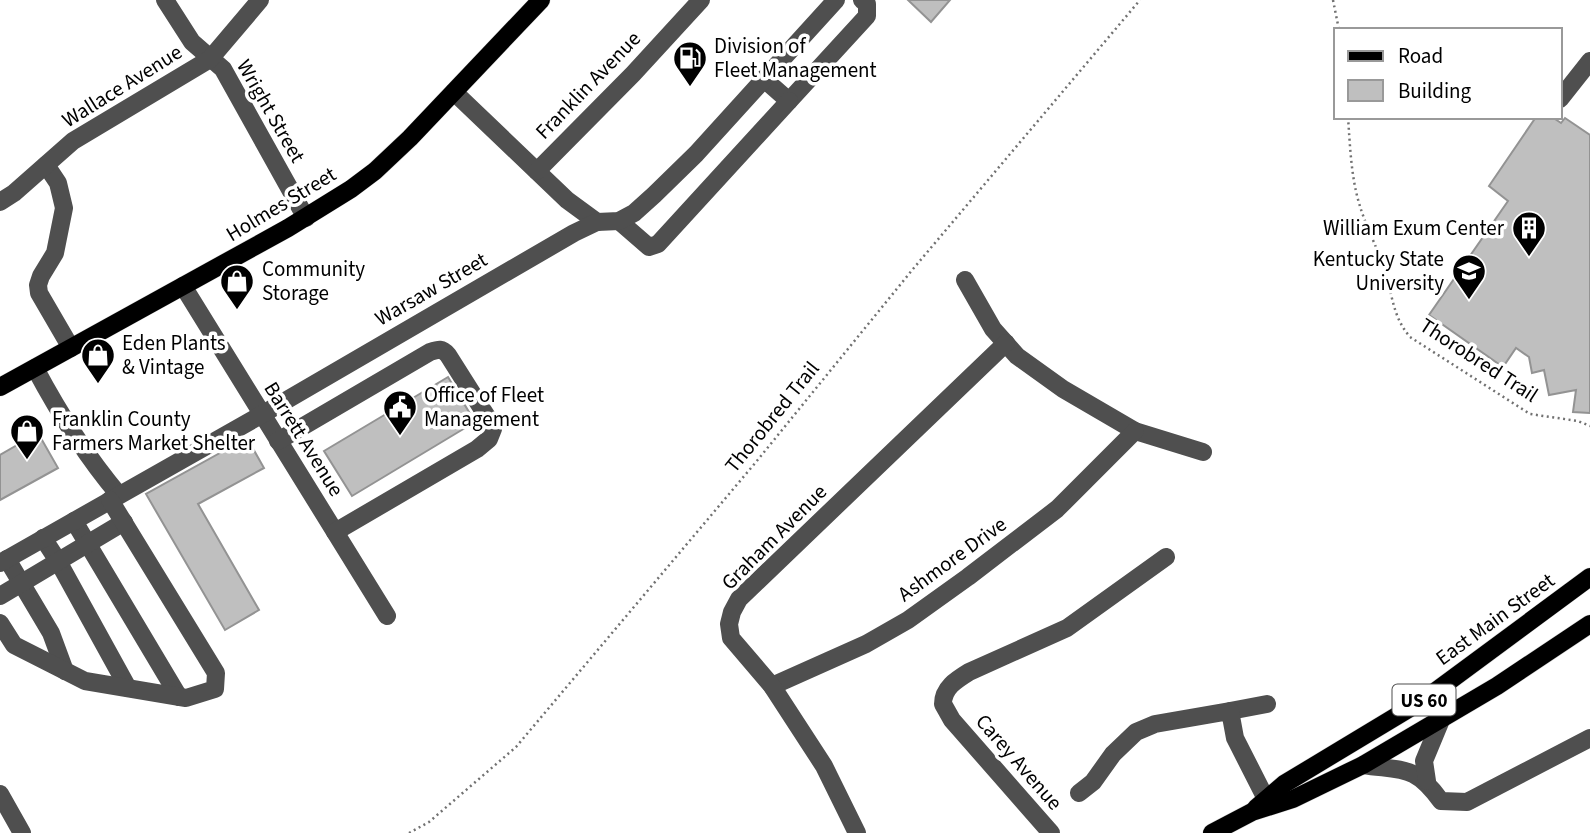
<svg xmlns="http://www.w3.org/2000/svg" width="1590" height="833" viewBox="0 0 1590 833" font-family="'Source Sans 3',sans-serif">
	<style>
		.building { fill: #bfbfbf; stroke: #939393; stroke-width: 2 }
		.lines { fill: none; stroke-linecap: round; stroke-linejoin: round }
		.major-casing { stroke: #dbdbdb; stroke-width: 19 }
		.path { stroke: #717171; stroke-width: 2.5; stroke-dasharray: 2 3.5; stroke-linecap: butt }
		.minor { stroke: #4f4f4f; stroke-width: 18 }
		.major { stroke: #000; stroke-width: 18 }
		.labels { text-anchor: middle; stroke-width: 7; stroke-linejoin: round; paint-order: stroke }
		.shield { fill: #fff; stroke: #4c4c4c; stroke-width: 2 }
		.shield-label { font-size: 19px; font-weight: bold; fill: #000 }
		.poi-label { font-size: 21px; fill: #000; stroke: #fff; text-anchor: start }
		.street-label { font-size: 21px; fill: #000; stroke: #fff }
	</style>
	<rect width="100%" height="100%" fill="#fff"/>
	<!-- building -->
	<g class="building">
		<polygon points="908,0 950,0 931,22"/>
		<polygon points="1536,117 1552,117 1561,123 1565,118 1590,135 1590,413 1573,412 1576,390 1549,395 1544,370 1532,373 1529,357 1516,348 1503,367 1429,315 1508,201 1489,186"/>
		<polygon points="448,377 475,422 352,496 324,451"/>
		<polygon points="38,433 58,468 0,500 0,455"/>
		<polygon points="247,438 264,468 198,504 259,610 225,630 146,494"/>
	</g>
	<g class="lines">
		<!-- major casing -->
		<g class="major-casing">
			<g id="major">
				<polyline points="0,387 288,228 351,189 375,171 410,138 541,0"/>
				<polyline points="1256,808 1284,784 1425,699 1590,577"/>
				<polyline points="1212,833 1252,812 1293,799 1363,765 1497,686 1590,624"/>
			</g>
		</g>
		<!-- path -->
		<g class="path">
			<polyline points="1333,0 1339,30"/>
			<path d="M1348 117C1350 145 1351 176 1359 203 1366 228 1380 252 1387 278 1393 300 1394 318 1410 337L1530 414 1578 421 1590 426"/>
			<polyline points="409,833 429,822 516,747 756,462 913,269 1140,0"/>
		</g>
		<!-- minor -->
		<g class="minor">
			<polyline points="165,0 192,42 223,69 306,218"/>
			<polyline points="764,79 789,101 867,16 867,4 862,0"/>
			<polyline points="454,92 567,200 597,222"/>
			<polyline points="1560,99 1590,61"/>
			<polyline points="46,165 58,183 64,208 55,253 41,276 38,285 39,293 71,348"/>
			<polyline points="537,171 633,74 701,0"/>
			<polyline points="0,202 14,193 73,141 210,59 260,0"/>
			<polyline points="619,221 649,247 658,244 789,101"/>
			<polyline points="965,280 993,329 1017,356 1063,389 1135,431 1203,452"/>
			<polyline points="183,286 387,616"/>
			<path d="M35 368C59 413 86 456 119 495"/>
			<path d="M278 441 430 352C439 349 442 348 448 355L491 423 493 429 489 439 477 449 335 532"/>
			<polyline points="74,521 179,697"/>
			<polyline points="43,538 58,561 128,688"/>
			<polyline points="7,559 51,633 65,671"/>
			<polyline points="0,563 261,415 574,233 597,222 619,221 634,213 654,195 696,154 836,0"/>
			<polyline points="0,596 124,522"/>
			<polyline points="0,623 14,645 85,681 186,698 215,689 216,673 110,500"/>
			<polyline points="772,686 866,644 908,620 968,577 1057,509 1135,431"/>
			<polyline points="1230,711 1267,704"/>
			<path d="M1363 765C1404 771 1415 765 1441 801L1467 802 1590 738"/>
			<polyline points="1427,781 1424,761 1441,720"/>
			<polyline points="1079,793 1093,782 1113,754 1136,732 1155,724 1230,711 1235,738 1266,799"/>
			<polyline points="0,794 22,833"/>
			<polyline points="857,833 824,766 772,686 731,638 729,624 732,612 739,599 1006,343"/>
			<path d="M1051 833 952 720 943 704C943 688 956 680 969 672L1067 628 1166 557"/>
		</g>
		<!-- major -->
		<use href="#major" class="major"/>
	</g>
	<!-- icons -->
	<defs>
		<g id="fuel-pin" transform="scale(1.75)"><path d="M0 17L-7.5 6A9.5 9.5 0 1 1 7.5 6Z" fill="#000" stroke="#fff"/><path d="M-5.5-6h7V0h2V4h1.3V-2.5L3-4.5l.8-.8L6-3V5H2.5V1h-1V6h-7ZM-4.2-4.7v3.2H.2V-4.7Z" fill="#fff"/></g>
		<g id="building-pin" transform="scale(1.75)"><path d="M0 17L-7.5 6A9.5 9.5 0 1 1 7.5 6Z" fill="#000" stroke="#fff"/><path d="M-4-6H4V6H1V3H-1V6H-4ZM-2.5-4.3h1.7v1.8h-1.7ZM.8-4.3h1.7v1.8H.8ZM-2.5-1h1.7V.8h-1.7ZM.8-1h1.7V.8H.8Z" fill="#fff"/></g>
		<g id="university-pin" transform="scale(1.75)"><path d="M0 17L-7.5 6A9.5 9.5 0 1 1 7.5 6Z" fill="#000" stroke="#fff"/><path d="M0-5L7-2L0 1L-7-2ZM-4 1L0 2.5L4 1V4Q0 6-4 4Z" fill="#fff"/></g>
		<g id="shop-pin" transform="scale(1.75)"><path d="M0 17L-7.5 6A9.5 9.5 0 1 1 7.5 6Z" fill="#000" stroke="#fff"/><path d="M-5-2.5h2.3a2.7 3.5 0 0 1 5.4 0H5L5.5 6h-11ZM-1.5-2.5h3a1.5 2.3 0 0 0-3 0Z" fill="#fff"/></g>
		<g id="civic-pin" transform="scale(1.75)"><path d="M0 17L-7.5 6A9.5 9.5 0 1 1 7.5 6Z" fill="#000" stroke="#fff"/><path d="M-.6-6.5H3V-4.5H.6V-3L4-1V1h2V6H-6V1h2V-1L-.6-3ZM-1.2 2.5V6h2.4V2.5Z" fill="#fff"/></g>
	</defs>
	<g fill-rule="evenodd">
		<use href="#fuel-pin" x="690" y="58"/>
		<use href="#building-pin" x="1529" y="228"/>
		<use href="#university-pin" x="1469" y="271"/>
		<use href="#shop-pin" x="237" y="281"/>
		<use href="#shop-pin" x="98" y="355"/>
		<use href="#civic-pin" x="400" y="407"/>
		<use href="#shop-pin" x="27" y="431"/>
	</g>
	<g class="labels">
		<!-- shield labels -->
		<rect class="shield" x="1392.5" y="684.5" width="63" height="31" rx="5"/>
		<g class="shield-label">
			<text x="1424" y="707">US 60</text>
		</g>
		<!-- poi labels -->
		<g class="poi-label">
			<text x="714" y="53">Division of<tspan x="714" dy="24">Fleet Management</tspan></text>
			<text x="1504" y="235" text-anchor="end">William Exum Center</text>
			<text x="1444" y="266" text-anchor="end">Kentucky State<tspan x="1444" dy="24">University</tspan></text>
			<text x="262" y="276">Community<tspan x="262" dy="24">Storage</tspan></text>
			<text x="122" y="350">Eden Plants<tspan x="122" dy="24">&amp; Vintage</tspan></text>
			<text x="424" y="402">Office of Fleet<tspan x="424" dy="24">Management</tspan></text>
			<text x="52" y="426">Franklin County<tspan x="52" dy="24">Farmers Market Shelter</tspan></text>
		</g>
		<!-- street labels -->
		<g class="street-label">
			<text transform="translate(588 85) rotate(-46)" y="7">Franklin Avenue</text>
			<text transform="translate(122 86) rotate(-32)" y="7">Wallace Avenue</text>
			<text transform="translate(271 111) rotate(60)" y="7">Wright Street</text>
			<text transform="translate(281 204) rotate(-31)" y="7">Holmes Street</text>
			<text transform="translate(431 289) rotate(-30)" y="7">Warsaw Street</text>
			<text transform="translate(1479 360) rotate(33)" y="7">Thorobred Trail</text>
			<text transform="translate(772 417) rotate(-51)" y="7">Thorobred Trail</text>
			<text transform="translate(304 439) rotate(58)" y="7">Barrett Avenue</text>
			<text transform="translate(774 537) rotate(-45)" y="7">Graham Avenue</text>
			<text transform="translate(952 559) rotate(-36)" y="7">Ashmore Drive</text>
			<text transform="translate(1495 619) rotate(-36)" y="7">East Main Street</text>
			<text transform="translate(1019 762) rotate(49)" y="7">Carey Avenue</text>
		</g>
	</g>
	<!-- legend -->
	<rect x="1334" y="28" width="228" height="91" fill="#ffffff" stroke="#999999" stroke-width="2"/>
	<rect x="1348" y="51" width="35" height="10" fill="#000000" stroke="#999999" stroke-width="2"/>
	<text x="1398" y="63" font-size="21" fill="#000000">Road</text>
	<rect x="1348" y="80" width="35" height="21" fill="#bfbfbf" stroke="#999999" stroke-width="2"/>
	<text x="1398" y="98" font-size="21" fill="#000000">Building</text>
</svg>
